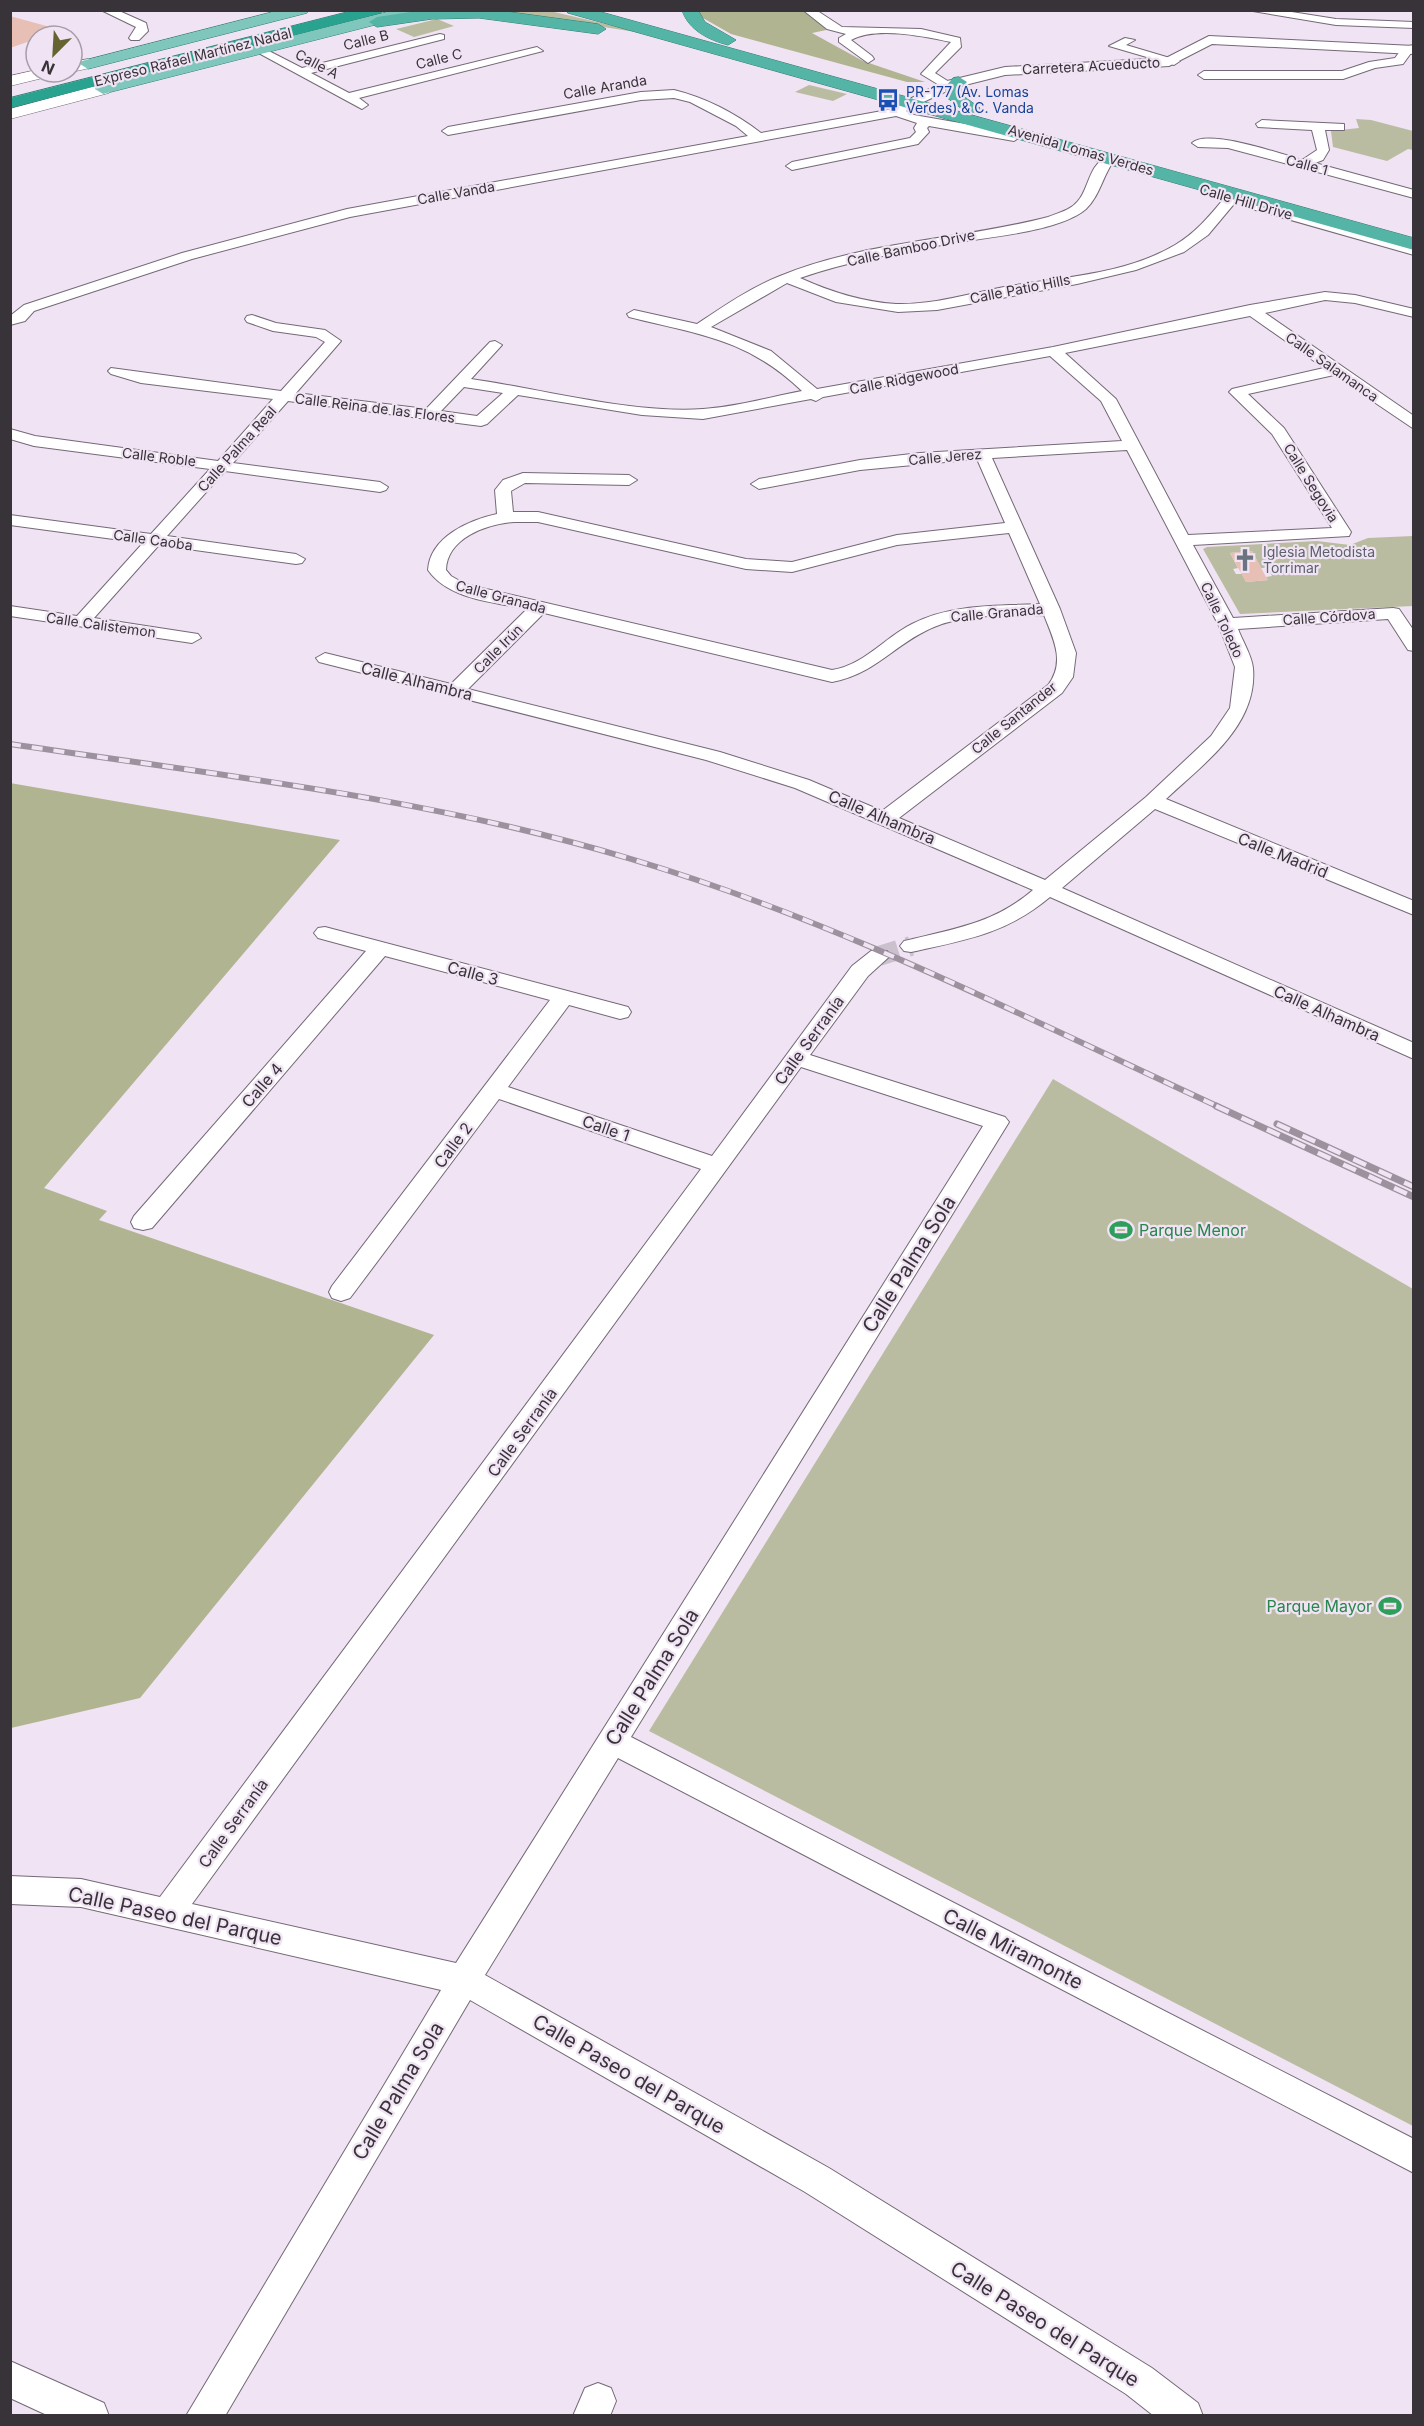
<svg xmlns="http://www.w3.org/2000/svg" width="1424" height="2426" viewBox="0 0 1424 2426" font-family="Inter,sans-serif">
	<style>
		.green { fill: #b9bca1; fill-rule: evenodd }
		.forest { fill: #b1b490 }
		.building { fill: #e8bfb5 }
		.lines { fill: none; stroke-linecap: round; stroke-linejoin: round }
		.minor-tunnel { stroke: #cbc0ce; stroke-width: 20; stroke-dasharray: 20 10; stroke-linecap: butt }
		.minor-casing { stroke: #746977; stroke-width: 2 }
		.tertiary-casing { stroke: #746977; stroke-width: 2 }
		.secondary-casing { stroke: #746977; stroke-width: 1 }
		.primary-casing { stroke: #2f7b72; stroke-width: 1 }
		.trunk-casing { stroke: #2f7b72; stroke-width: 1 }
		.motorway-casing { stroke: #2f7b72; stroke-width: 1 }
		.minor { fill: #fff; fill-rule: evenodd }
		.tertiary { fill: #fff; fill-rule: evenodd }
		.secondary { fill: #fff; fill-rule: evenodd }
		.primary { fill: #7fc7bc; fill-rule: evenodd }
		.trunk { fill: #54b4a6; fill-rule: evenodd }
		.motorway { fill: #2aa290; fill-rule: evenodd }
		.rail-far1-casing { stroke: #9c929e; stroke-width: 6 }
		.rail-casing { stroke: #9c929e; stroke-width: 7 }
		.rail-far1 { stroke: #f0e3f3; stroke-width: 4; stroke-dasharray: 11; stroke-linecap: butt }
		.rail { stroke: #f0e3f3; stroke-width: 4.5; stroke-dasharray: 14; stroke-linecap: butt }
		.labels { text-anchor: middle; stroke-width: 4.5; stroke-linejoin: round; paint-order: stroke }
		.far-street-label { font-size: 14px; fill: #383339; stroke: #f0e3f3 }
		.far-transit-label { font-size: 14px; fill: #164399; stroke: #f0e3f3; text-anchor: start }
		.far-worship-label { font-size: 14px; fill: #5b616d; stroke: #f0e3f3; text-anchor: start }
		.street-label { font-size: 16px; fill: #383339; stroke: #f0e3f3 }
		.leisure-label { font-size: 16px; fill: #27864d; stroke: #f0e3f3; text-anchor: start }
		.near-street-label { font-size: 20px; fill: #383339; stroke: #f0e3f3 }
	</style>
	<rect width="100%" height="100%" fill="#f0e3f3"/>
	<!-- green -->
	<g class="green">
		<polygon points="426,10 550,11 648,34 553,19"/>
		<polygon points="437,19 454,26 414,37 396,29"/>
		<polygon points="809,85 847,94 833,101 795,92"/>
		<polygon points="1356,119 1371,120 1413,131 1413,150 1408,149 1387,161 1333,147 1331,131 1359,128"/>
		<path d="M1413 536V606L1240 614 1203 549 1207 547 1317 541 1350 545 1368 538ZM1252 551 1261 568H1268L1272 576 1266 577 1268 580 1246 582 1242 574H1236L1233 569 1238 568 1230 553Z"/>
		<polygon points="1053,1079 1413,1289 1413,2126 649,1731"/>
	</g>
	<!-- forest -->
	<g class="forest">
		<polygon points="696,11 804,11 831,29 812,33 863,61 925,82 907,82 731,34 703,18"/>
		<polygon points="10,783 340,840 44,1188 107,1211 99,1220 434,1335 140,1698 11,1728"/>
	</g>
	<!-- building -->
	<g class="building">
		<polygon points="10,16 61,30 36,36 36,39 10,48"/>
		<polygon points="1252,551 1266,577 1268,580 1246,582 1230,553"/>
	</g>
	<g class="lines">
		<!-- minor-tunnel -->
		<polyline class="minor-tunnel" points="879,956 911,946"/>
		<!-- minor casing -->
		<g class="minor-casing">
			<g id="minor">
				<polygon points="101,10 117,10 146,23 148,31 139,40 131,40 129,38 136,27"/>
				<path d="M803 10H816L842 27 921 29 960 38 961 47 935 73 954 85 944 88 921 74 951 42C923 36 876 26 851 40L872 56 874 59 868 63 839 42V38L846 34 827 29Z"/>
				<polygon points="1247,10 1279,10 1336,19 1414,22 1414,28 1336,25"/>
				<polygon points="440,34 444,35 444,39 311,73 349,93 537,47 543,51 359,98 368,105 362,109 253,50 263,48 302,68"/>
				<polygon points="1125,38 1135,40 1126,45 1180,61 1174,65 1109,46"/>
				<polygon points="1414,45 1414,53 1411,53 1403,64 1375,68 1343,79 1204,79 1198,75 1204,71 1342,71 1369,62 1395,58 1403,47"/>
				<path d="M674 90C706 98 735 113 761 133L893 109 912 98 918 102 906 111 914 115 1000 130 1020 137 1014 141 929 126 927 128 929 132 918 144 792 170 786 166 792 162 910 138 916 132 914 128 917 123 896 116 350 217 192 259 34 311 25 321 10 325V316L24 305 182 253 347 209 748 136 736 126 690 102 674 98 641 100 448 135 442 131 448 127 641 92Z"/>
				<path d="M1262 120 1344 124V130H1325L1329 150 1323 160 1315 163 1414 190V198L1228 148 1198 147 1192 143C1207 128 1281 154 1302 160L1317 150 1312 130 1258 127 1256 124Z"/>
				<path d="M1107 158 1113 162C1103 176 1099 197 1086 209 1059 232 987 237 953 243 901 252 849 261 800 278 831 292 862 302 896 304 933 305 968 294 1004 287 1060 277 1125 275 1175 245 1197 232 1211 214 1227 195L1232 194 1239 198 1208 235 1184 252 1136 270 1077 284 937 310 898 312 836 302 787 283 711 327 771 351 817 389 1053 347 1250 305 1325 292 1355 295 1414 309V317L1355 303 1325 300 1265 313 1414 416V429L1334 375 1248 394 1284 428 1351 532 1349 536 1193 545 1233 618 1393 608 1399 609 1414 631V651L1408 650 1388 619 1238 629C1242 640 1252 656 1253 668 1258 726 1203 764 1166 799L1414 901V915L1155 809 1062 888 1414 1043V1059L1050 897C1006 934 965 940 911 952L904 951 900 946 904 941C953 929 993 924 1033 890L795 788 706 760 319 662 316 658 325 653 451 684 527 609C494 602 449 600 428 570 430 537 469 520 497 514L495 490 503 480 523 473 629 475 637 480 629 485 525 483 511 491 513 512H538L746 559 792 562 897 535 1005 523 977 459 860 470 759 489 751 484 759 479 860 460 920 453 1122 441 1101 401 1050 356 823 397 816 401 811 399 703 419 642 415 518 395 487 424 481 426 288 401 233 463 380 482 388 487 386 490 380 492 225 471 167 536 296 554 305 559 302 563 296 564 159 545 94 618 198 634 201 638 192 643 10 616V606L77 616 143 543 10 525V515L151 534 210 469 34 446 10 439V429L35 436 218 461 273 399 141 383 111 374 108 371 111 368 281 391 325 342 316 337 273 331 247 322 245 319 247 316 252 315 276 323 325 330 341 341 296 393 426 409 490 342 495 341 502 345 471 379C542 389 632 414 703 409 736 407 770 397 802 391 746 338 700 335 629 317L627 314 634 310 697 324C724 306 750 288 780 276 865 241 960 240 1048 217 1058 213 1071 210 1078 201 1089 189 1089 163 1107 158ZM1250 316 1324 368 1232 389 1229 392 1272 434 1332 528 1188 535 1116 399 1065 353ZM464 387 503 393 477 416 441 411ZM1127 450 1218 624 1235 667 1230 708 1211 736 1146 797 1045 880 899 818 1062 693 1073 677 1076 653 1060 609 992 458ZM514 522H538L746 569 792 572 897 545 1009 533 1040 604C997 606 951 604 912 624 884 638 864 665 832 670L465 584 451 576 446 570C447 538 487 524 514 522ZM544 613 832 682C876 674 895 643 934 627 968 613 1008 616 1044 615 1053 638 1066 662 1048 685L882 811 809 780 720 752 468 689Z"/>
				<polygon points="1257,202 1414,247 1414,255 1252,209 1250,206"/>
				<path d="M325 927 628 1007 631 1012 628 1017 620 1019 569 1005 508 1087 712 1156 852 966 871 951H887L890 956 868 976 810 1055 1005 1117 1009 1122 631 1737 1414 2139V2173L618 1758 485 1975 829 2168 1152 2368 1198 2403 1203 2416H1154L1126 2394 805 2192 470 2000 225 2416H186L441 1990 81 1907 10 1904V1876L81 1879 160 1897 701 1169 499 1099 350 1298 341 1301 332 1298 329 1292 332 1286 550 1000 385 956 152 1228 143 1230 134 1228 131 1222 134 1216 366 951 318 938 314 933 318 928ZM801 1067 983 1126 456 1963 192 1904Z"/>
				<polygon points="10,2361 104,2403 109,2416 49,2416 10,2398"/>
				<polygon points="598,2383 611,2388 616,2401 610,2416 573,2416 585,2388"/>
			</g>
		</g>
		<!-- tertiary casing -->
		<g class="tertiary-casing">
			<polygon id="tertiary" points="1209,36 1414,46 1414,54 1212,44 1169,66 1005,75 953,88 917,105 912,107 904,102 943,82 1005,67 1166,58"/>
		</g>
		<!-- secondary casing -->
		<g class="secondary-casing">
			<g id="secondary">
				<polygon points="88,59 96,64 94,67 72,72 72,62"/>
				<polygon points="36,70 57,72 55,75 10,86 10,76"/>
				<polygon points="103,84 111,89 109,93 10,119 10,109"/>
			</g>
		</g>
		<!-- primary casing -->
		<g class="primary-casing">
			<g id="primary">
				<polygon points="280,10 308,10 307,13 88,69 80,64 82,61"/>
				<polygon points="395,10 423,10 422,13 103,94 95,89 97,85"/>
			</g>
		</g>
		<!-- trunk casing -->
		<g class="trunk-casing">
			<g id="trunk">
				<polygon points="424,10 495,10 598,24 606,29 598,34 479,18 432,19 377,27 369,22 377,17"/>
				<polygon points="567,10 594,10 1414,238 1414,250 568,13"/>
				<path d="M682 10H698L705 22 736 40 728 45C709 40 688 30 682 10Z"/>
				<polygon points="959,77 967,82 961,88 962,95 980,108 978,112 966,112 946,97 945,87 953,78"/>
			</g>
		</g>
		<!-- motorway casing -->
		<g class="motorway-casing">
			<polygon id="motorway" points="355,10 382,10 381,13 10,108 10,98"/>
		</g>
		<!-- minor -->
		<use href="#minor" class="minor"/>
		<!-- tertiary -->
		<use href="#tertiary" class="tertiary"/>
		<!-- secondary -->
		<use href="#secondary" class="secondary"/>
		<!-- primary -->
		<use href="#primary" class="primary"/>
		<!-- trunk -->
		<use href="#trunk" class="trunk"/>
		<!-- motorway -->
		<use href="#motorway" class="motorway"/>
		<!-- rail-far1 casing -->
		<g class="rail-far1-casing">
			<path id="rail-far1" d="M10 744C218 775 430 798 631 859 836 920 1026 1018 1219 1107"/>
		</g>
		<!-- rail casing -->
		<g class="rail-casing">
			<g id="rail">
				<polyline points="1216,1106 1414,1197"/>
				<polyline points="1277,1124 1414,1187"/>
			</g>
		</g>
		<!-- rail-far1 -->
		<use href="#rail-far1" class="rail-far1"/>
		<!-- rail -->
		<use href="#rail" class="rail"/>
	</g>
	<!-- icons -->
	<defs>
		<g id="bus-bare" transform="scale(1.8)"><path d="M-5-6H5V4H4V6H2V4H-2V6H-4V4H-5ZM-3.5-4V0h7V-4ZM-3.5 1.2v1.5H-2V1.2ZM2 1.2v1.5H3.5V1.2Z" fill="#1a4fb4" stroke="#f0e3f3" stroke-width="2.5" paint-order="stroke"/></g>
		<g id="church-bare" transform="scale(1.8)"><path d="M-1.2-6h2.4v3.5h3.3v2.4h-3.3V6h-2.4V-.1h-3.3v-2.4h3.3Z" fill="#6b7280" stroke="#f0e3f3" stroke-width="2.5" paint-order="stroke"/></g>
		<g id="stadium-bare" transform="scale(1.8)"><path d="M0-5a6.5 5 0 1 0 0 10a6.5 5 0 1 0 0-10ZM-3.5-1.8h7v3.6h-7Z" fill="#2e9e5b" stroke="#f0e3f3" stroke-width="2.5" paint-order="stroke"/></g>
	</defs>
	<g fill-rule="evenodd">
		<use href="#bus-bare" x="888" y="100"/>
		<use href="#church-bare" x="1245" y="560"/>
		<use href="#stadium-bare" x="1121" y="1230"/>
		<use href="#stadium-bare" x="1390" y="1606"/>
	</g>
	<g class="labels">
		<!-- far-street labels -->
		<g class="far-street-label">
			<text transform="translate(366 40) rotate(-14)" y="5">Calle B</text>
			<text transform="translate(193 57) rotate(-14)" y="5">Expreso Rafael Martínez Nadal</text>
			<text transform="translate(439 59) rotate(-14)" y="5">Calle C</text>
			<text transform="translate(317 64) rotate(28)" y="5">Calle A</text>
			<text transform="translate(1091 66) rotate(-3)" y="5">Carretera Acueducto</text>
			<text transform="translate(605 87) rotate(-10)" y="5">Calle Aranda</text>
			<text transform="translate(1081 150) rotate(16)" y="5">Avenida Lomas Verdes</text>
			<text transform="translate(1307 165) rotate(15)" y="5">Calle 1</text>
			<text transform="translate(456 193) rotate(-10)" y="5">Calle Vanda</text>
			<text transform="translate(1246 202) rotate(16)" y="5">Calle Hill Drive</text>
			<text transform="translate(911 248) rotate(-12)" y="5">Calle Bamboo Drive</text>
			<text transform="translate(1020 289) rotate(-11)" y="5">Calle Patio Hills</text>
			<text transform="translate(1332 367) rotate(35)" y="5">Calle Salamanca</text>
			<text transform="translate(904 379) rotate(-11)" y="5">Calle Ridgewood</text>
			<text transform="translate(375 408) rotate(7)" y="5">Calle Reina de las Flores</text>
			<text transform="translate(237 449) rotate(-48)" y="5">Calle Palma Real</text>
			<text transform="translate(159 457) rotate(7)" y="5">Calle Roble</text>
			<text transform="translate(945 457) rotate(-5)" y="5">Calle Jerez</text>
			<text transform="translate(1311 483) rotate(58)" y="5">Calle Segovia</text>
			<text transform="translate(153 540) rotate(8)" y="5">Calle Caoba</text>
			<text transform="translate(501 597) rotate(15)" y="5">Calle Granada</text>
			<text transform="translate(997 613) rotate(-5)" y="5">Calle Granada</text>
			<text transform="translate(1329 617) rotate(-4)" y="5">Calle Córdova</text>
			<text transform="translate(1222 620) rotate(65)" y="5">Calle Toledo</text>
			<text transform="translate(101 625) rotate(8)" y="5">Calle Calistemon</text>
			<text transform="translate(498 649) rotate(-45)" y="5">Calle Irún</text>
			<text transform="translate(1014 718) rotate(-39)" y="5">Calle Santander</text>
		</g>
		<!-- far-transit labels -->
		<g class="far-transit-label">
			<text x="906" y="97">PR-177 (Av. Lomas<tspan x="906" dy="16">Verdes) &amp; C. Vanda</tspan></text>
		</g>
		<!-- far-worship labels -->
		<g class="far-worship-label">
			<text x="1263" y="557">Iglesia Metodista<tspan x="1263" dy="16">Torrimar</tspan></text>
		</g>
		<!-- street labels -->
		<g class="street-label">
			<text transform="translate(417 681) rotate(14)" y="6">Calle Alhambra</text>
			<text transform="translate(882 817) rotate(23)" y="6">Calle Alhambra</text>
			<text transform="translate(1283 855) rotate(22)" y="6">Calle Madrid</text>
			<text transform="translate(473 973) rotate(15)" y="6">Calle 3</text>
			<text transform="translate(1327 1013) rotate(24)" y="6">Calle Alhambra</text>
			<text transform="translate(809 1040) rotate(-54)" y="6">Calle Serranía</text>
			<text transform="translate(262 1085) rotate(-49)" y="6">Calle 4</text>
			<text transform="translate(606 1128) rotate(19)" y="6">Calle 1</text>
			<text transform="translate(453 1145) rotate(-53)" y="6">Calle 2</text>
			<text transform="translate(522 1432) rotate(-54)" y="6">Calle Serranía</text>
			<text transform="translate(233 1823) rotate(-54)" y="6">Calle Serranía</text>
		</g>
		<!-- leisure labels -->
		<g class="leisure-label">
			<text x="1139" y="1236">Parque Menor</text>
			<text x="1372" y="1612" text-anchor="end">Parque Mayor</text>
		</g>
		<!-- near-street labels -->
		<g class="near-street-label">
			<text transform="translate(909 1264) rotate(-58)" y="7">Calle Palma Sola</text>
			<text transform="translate(652 1677) rotate(-58)" y="7">Calle Palma Sola</text>
			<text transform="translate(175 1916) rotate(12)" y="7">Calle Paseo del Parque</text>
			<text transform="translate(1013 1949) rotate(27)" y="7">Calle Miramonte</text>
			<text transform="translate(629 2074) rotate(30)" y="7">Calle Paseo del Parque</text>
			<text transform="translate(398 2091) rotate(-59)" y="7">Calle Palma Sola</text>
			<text transform="translate(1045 2324) rotate(32)" y="7">Calle Paseo del Parque</text>
		</g>
	</g>
	<!-- border -->
	<rect width="1424" height="2426" fill="none" stroke="#383339" stroke-width="24"/>
	<!-- north arrow -->
	<g transform="translate(54 54) rotate(204)"><circle r="28" fill="#f0e3f3" stroke="#a69da9" stroke-width="1.5"/>
	<path d="M0-4.5L10 22L0 15L-10 22Z" fill="#666330"/>
	<text y="-9" font-size="16" font-weight="bold" text-anchor="middle" fill="#383339">N</text>
	</g>
</svg>
